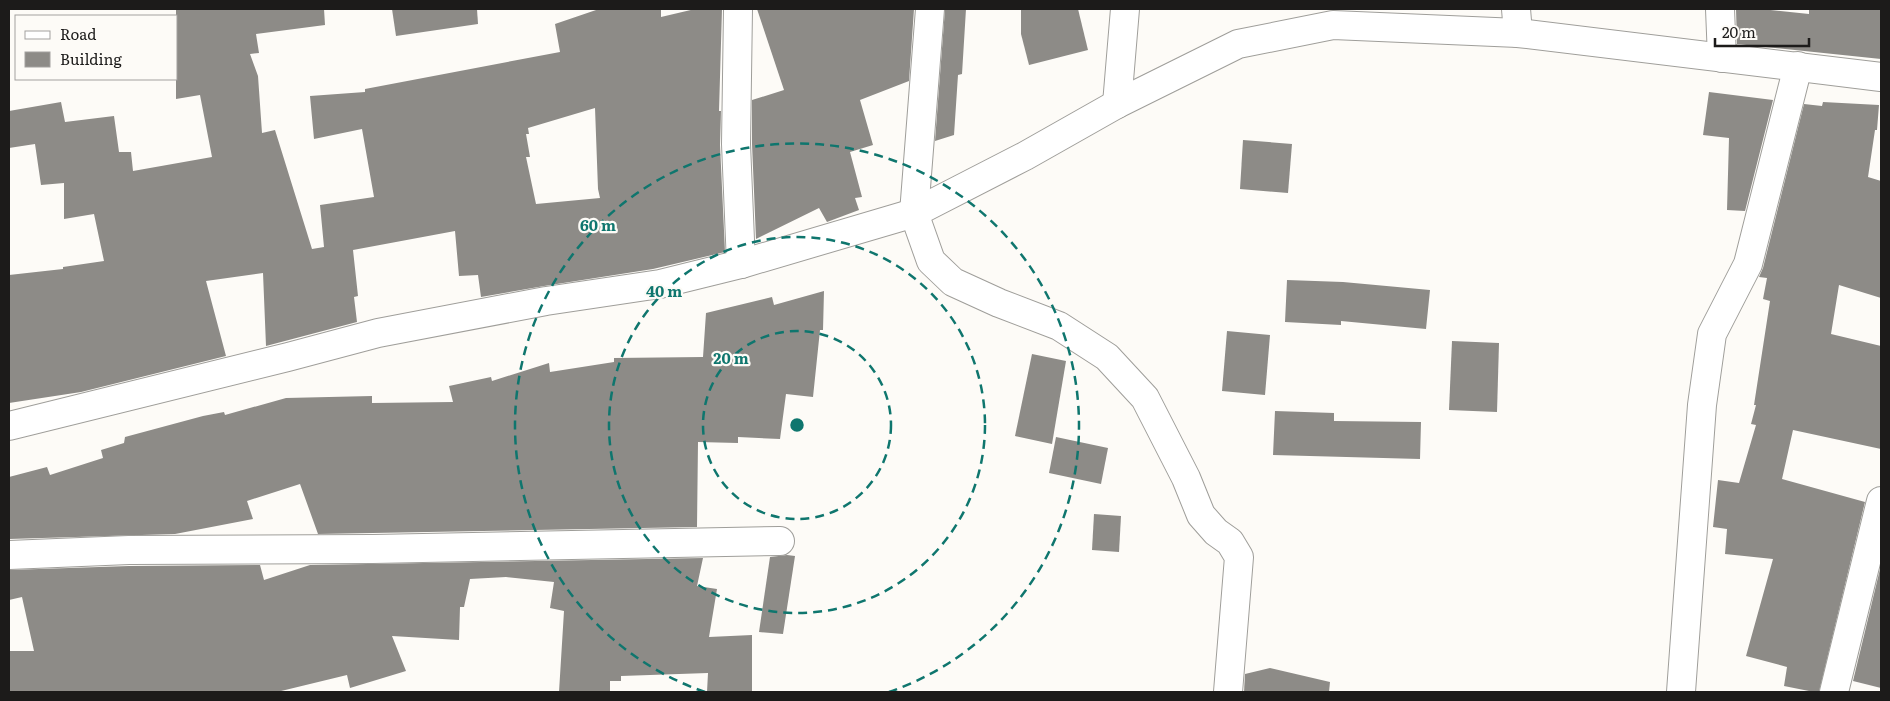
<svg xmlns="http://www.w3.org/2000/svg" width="1890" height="701" viewBox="0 0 1890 701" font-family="Literata,serif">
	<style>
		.building { fill: #8d8b87; fill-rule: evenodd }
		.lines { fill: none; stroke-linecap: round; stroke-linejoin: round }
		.minor-casing { stroke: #9f9e9a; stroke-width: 30 }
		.minor { stroke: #fff; stroke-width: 28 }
		.ring { fill: none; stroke: #0f766e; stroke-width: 2.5; stroke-dasharray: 9 6 }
		.centre { fill: #0f766e; stroke: #fdfbf7; stroke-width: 2.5 }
		.ring-label { font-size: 15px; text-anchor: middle; font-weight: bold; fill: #0f766e; stroke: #fdfbf7; stroke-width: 4.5; stroke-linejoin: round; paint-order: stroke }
	</style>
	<rect width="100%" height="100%" fill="#fdfbf7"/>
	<!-- building -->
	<g class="building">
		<path d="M176 9H324L325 25 256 34 259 53 250 54 258 76 262 133 275 130 312 249 324 247 320 205 374 197 362 129 314 139 310 96 365 92V89L560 52 555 24 599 9H661V17L695 9H722L719 111H721L720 145 725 252 653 269 544 286 481 297 478 275 459 276 455 231 353 250 358 296 354 297 357 322 266 346 263 273 206 281 226 356 81 392 9 403V275L63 269V267L104 261 94 214 64 219V183L41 185 35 144 9 148V111L61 102 65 122 114 116 119 152H131L133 171 212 157 200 95 176 99ZM595 108 598 189 600 198 536 204 526 157H530L526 134H529L528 128Z"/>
		<polygon points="392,9 477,9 478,24 396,36"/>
		<polygon points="757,9 914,9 909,81 860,100 873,145 850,152 862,197 855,198 859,210 827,222 819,208 756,239 752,144 752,100 784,90"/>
		<polygon points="945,9 966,9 962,74 958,75 954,135 935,141"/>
		<polygon points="1021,9 1078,9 1088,50 1029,65 1021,34"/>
		<polygon points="1736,9 1761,9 1809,14 1809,9 1881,9 1881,59 1737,44"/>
		<polygon points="1709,92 1773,100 1745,211 1727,210 1729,138 1703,135"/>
		<polygon points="1823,102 1879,105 1877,130 1875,130 1868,177 1881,181 1881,298 1839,285 1831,334 1881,346 1881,449 1793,430 1782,479 1865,502 1819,692 1814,692 1784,686 1787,667 1746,656 1773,559 1725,554 1727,529 1713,527 1718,480 1739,483 1756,425 1751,424 1756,405 1754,405 1770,301 1763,299 1767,278 1759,277 1763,268 1804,104 1822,106"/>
		<polygon points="1243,140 1292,144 1288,193 1240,189"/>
		<polygon points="1287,280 1343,282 1430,290 1426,329 1341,321 1341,325 1285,322"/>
		<polygon points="824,291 823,330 820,330 813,397 786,394 780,439 738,437 738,443 698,442 697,527 318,534 300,484 247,501 253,519 175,534 9,539 9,477 47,467 50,475 103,458 101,450 124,443 125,437 203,416 224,412 225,415 286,398 372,396 372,403 453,402 449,386 491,377 492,381 549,363 550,372 614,362 614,358 703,357 706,313 772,297 774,305"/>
		<polygon points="1227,331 1270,335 1265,395 1222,391"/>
		<polygon points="1452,341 1499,343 1497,412 1449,410"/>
		<polygon points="1032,354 1066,361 1052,444 1015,436"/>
		<polygon points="1275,411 1334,413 1334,421 1421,422 1420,459 1273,455"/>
		<polygon points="1056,437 1108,448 1101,484 1049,473"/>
		<polygon points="1094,514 1121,516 1119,552 1092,550"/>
		<polygon points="787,555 795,556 783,634 759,632 770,557"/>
		<polygon points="703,558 697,586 717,589 709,637 752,635 752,692 707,692 708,673 621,676 621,681 610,681 610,691 559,692 564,611 550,608 554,582 506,577 470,579 464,607 460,607 459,640 392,636 406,671 350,688 347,675 277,692 9,692 9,651 34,651 22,597 9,600 9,570 129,566 256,565 260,565 264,580 310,565"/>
		<polygon points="1881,565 1881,688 1853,681"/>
		<polygon points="1270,668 1330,682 1329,692 1244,692 1245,674"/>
	</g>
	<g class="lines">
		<!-- minor casing -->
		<g class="minor-casing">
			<g id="minor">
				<polyline points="738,9 736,144 741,264"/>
				<polyline points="930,9 914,213 931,261 953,282 999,303 1059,326 1107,357 1145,398 1186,478 1201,515 1216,532 1230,542 1239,557 1228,692"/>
				<polyline points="1516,9 1518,33"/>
				<polyline points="1720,9 1722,58"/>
				<polyline points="1117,104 1125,9"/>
				<polyline points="9,426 288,357 378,333 546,301 660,284 741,264 914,213 1025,156 1117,104 1238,44 1333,25 1518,33 1881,77"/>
				<polyline points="9,555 129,550 373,549 780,541"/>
				<polyline points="1681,692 1702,405 1712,334 1748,264 1798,66"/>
				<polyline points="1834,692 1881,501"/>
			</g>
		</g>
		<!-- minor -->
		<use href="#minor" class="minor"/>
	</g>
	<!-- distance rings -->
	<g class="ring">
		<circle cx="797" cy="425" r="94"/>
		<circle cx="797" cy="425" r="188"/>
		<path d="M705 692A282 282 0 1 1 889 692"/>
	</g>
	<circle cx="797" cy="425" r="8" class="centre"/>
	<g class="ring-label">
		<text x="598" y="231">60 m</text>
		<text x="664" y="297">40 m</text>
		<text x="731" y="364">20 m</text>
	</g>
	<!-- border -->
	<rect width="1890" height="701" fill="none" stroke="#1c1b1a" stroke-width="20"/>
	<!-- legend -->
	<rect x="15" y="15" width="162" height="65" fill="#fdfbf7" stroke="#a3a19f"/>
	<rect x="25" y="31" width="25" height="8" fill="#ffffff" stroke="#a3a19f"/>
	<text x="60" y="40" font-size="15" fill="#1c1b1a">Road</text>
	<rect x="25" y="52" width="25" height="15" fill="#8d8b87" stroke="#a3a19f"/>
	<text x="60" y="65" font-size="15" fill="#1c1b1a">Building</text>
	<!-- scale -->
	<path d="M1715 38v8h94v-8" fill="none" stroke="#1c1b1a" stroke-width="2.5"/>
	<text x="1722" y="38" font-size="15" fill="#1c1b1a" stroke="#fdfbf7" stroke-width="4" paint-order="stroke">20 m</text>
</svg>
